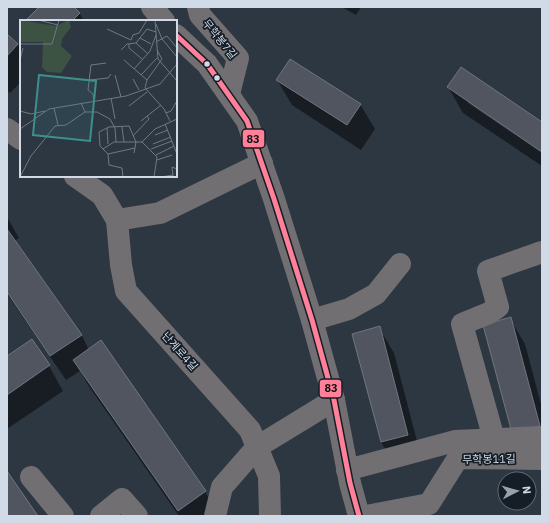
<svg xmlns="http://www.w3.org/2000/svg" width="549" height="523" viewBox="0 0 549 523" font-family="'IBM Plex Sans','Noto Sans KR',sans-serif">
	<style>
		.shadow { fill: #0007 }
		.building { fill: #51555f; stroke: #717580 }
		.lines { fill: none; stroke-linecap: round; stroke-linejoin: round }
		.minor { stroke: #726f72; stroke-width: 22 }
		.bus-1-casing { stroke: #151d26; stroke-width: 8 }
		.bus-1 { stroke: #ff8098; stroke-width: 5 }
		.bus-dot { fill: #d0dbe7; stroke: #151d26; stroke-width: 1.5 }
		.labels { text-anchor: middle; stroke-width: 3.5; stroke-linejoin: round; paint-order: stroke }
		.street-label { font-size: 11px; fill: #d0dbe7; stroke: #151d26 }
		.inset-road { fill: none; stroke: #6e7984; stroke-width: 1 }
		.view { fill: #3f8f8c; fill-opacity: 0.15; stroke: #3f8f8c; stroke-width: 2 }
		.inset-edge { fill: none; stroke: #d0dbe7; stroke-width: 2 }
		.line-badge { stroke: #151d26; stroke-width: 1.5 }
		.pale-badge-label { font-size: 11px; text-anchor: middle; font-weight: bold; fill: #111 }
	</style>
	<rect width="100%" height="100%" fill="#2c3742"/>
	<!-- shadow -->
	<g class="shadow">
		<polygon points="41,7 72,7 80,14 84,21 26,21"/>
		<polygon points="342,7 361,7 356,15"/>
		<polygon points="7,35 18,44 21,50 21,82 10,93 7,91"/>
		<polygon points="277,80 360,104 375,129 361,150 292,105"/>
		<polygon points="448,87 542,123 542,150 468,101 468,103 542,153 542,166 463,113"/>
		<polygon points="7,217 19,238 14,241 82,336 89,350 101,342 205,492 220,516 179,516 88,385 80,371 66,380 7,294"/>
		<polygon points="510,319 525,344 542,408 542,454"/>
		<polygon points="379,328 394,353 422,460 396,467 381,442 353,335"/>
		<polygon points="7,357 49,366 63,391 7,429"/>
	</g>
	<!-- building -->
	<g class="building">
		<polygon points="39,7 74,7 80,13 72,21 25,21"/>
		<polygon points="7,34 18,44 7,56"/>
		<polygon points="290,59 361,104 347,125 276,80"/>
		<polygon points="461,67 542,122 542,152 447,87"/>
		<polygon points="7,229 82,335 50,356 7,292"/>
		<polygon points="511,317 540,426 512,433 483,325"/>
		<polygon points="380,326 408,435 381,442 352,334"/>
		<polygon points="32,339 50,365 7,395 7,356"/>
		<polygon points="101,340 206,491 178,511 73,360"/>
		<polygon points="7,471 38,516 7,516"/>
	</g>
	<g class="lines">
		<!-- minor -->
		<g class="minor">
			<polyline points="152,7 164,21"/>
			<polyline points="198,7 200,15 238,58 229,94"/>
			<polyline points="176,35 207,64 247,121 274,199 312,320 334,400 350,483 359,516"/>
			<polyline points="7,129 21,139"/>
			<polyline points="75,176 102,195 117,220 121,265 126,291 250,430 257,447 334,400"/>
			<polyline points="117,220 160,213 262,163"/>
			<polyline points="312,320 349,309 376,294 400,264"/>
			<polyline points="494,439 462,324 489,313 498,307 488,271 542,252"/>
			<polyline points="347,470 455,441 542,437"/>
			<polyline points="31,477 63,516"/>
			<polyline points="101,516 122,499 137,516"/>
			<polyline points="215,516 222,487 257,447 269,476 270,516"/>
			<polyline points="366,516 429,504 458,458 542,459"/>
		</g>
		<!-- bus-1 casing -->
		<g class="bus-1-casing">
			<polyline id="bus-1" points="176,35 207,64 247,121 274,199 312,320 334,400 350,483 359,516"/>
		</g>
		<!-- bus-1 -->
		<use href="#bus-1" class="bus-1"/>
	</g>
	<!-- markers -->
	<g class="bus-dot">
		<circle cx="207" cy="64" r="3.5"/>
		<circle cx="217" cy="78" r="3.5"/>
	</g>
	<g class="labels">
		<!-- street labels -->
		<g class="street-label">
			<text transform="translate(220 39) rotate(51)" y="4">무학봉7길</text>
			<text transform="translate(180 351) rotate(48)" y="4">난계로4길</text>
			<text transform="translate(489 459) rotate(-1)" y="4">무학봉11길</text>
		</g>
	</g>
	<!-- overview -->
	<g transform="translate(20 20)">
		<rect width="157" height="157" fill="#2c3742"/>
		<path d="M0 0 36 6 49 0 51 7 42 19 41 26 52 36 41 53 27 52 22 47 23 22H0Z" fill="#3c5242"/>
		<path class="inset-road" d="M18 0 38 5M135 0 138 39 157 61M136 4 142 19 157 37M87 9 111 20 113 15 119 13 127 0M120 18 131 24M136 22 147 16 157 28M116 23 128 34M0 24H32L39 0M109 24V28L122 39M101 30 107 24 116 23 127 9 136 12M137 30 142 39 127 60 125 68 144 89 150 101M0 40 3 28M104 40 127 60M114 49 130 31 136 15M95 55 101 77M121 55 137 38M113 59 119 70M70 60 88 58 91 54M91 78 95 99M74 82 73 74 68 70 71 45 86 43M109 86 127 72M34 88 38 105M0 91 11 94 25 91M65 92H77L90 99 95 108 96 122M146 93 151 91 157 81M121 101 141 85M145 104 157 134M102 107 104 122M87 108 88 124M0 109 29 89 106 76 140 64 157 44M135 115 148 110M113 116 129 99 127 96M122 122 137 137 134 157M133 124 151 117M83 129 94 122H122L135 109 157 99M131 129 152 121M88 134 115 128M136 135 154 126M137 140 152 135M0 157 11 136 35 106 46 105 65 92 61 83M103 157 102 148 89 145 88 134 80 126 79 112 89 107 109 106 116 122 114 133M141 157 153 155M156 157 153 156 152 147 157 149"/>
		<path class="view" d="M19 55 76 61 70 121 13 115Z"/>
		<rect width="157" height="157" class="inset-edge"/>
	</g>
	<g class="line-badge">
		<rect x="242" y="129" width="23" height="19" rx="4" fill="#ff8098"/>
		<rect x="319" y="379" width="23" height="19" rx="4" fill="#ff8098"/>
	</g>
	<g class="pale-badge-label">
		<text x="253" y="143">83</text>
		<text x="331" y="392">83</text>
	</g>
	<!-- border -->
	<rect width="549" height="523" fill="none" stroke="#d0dbe7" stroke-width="16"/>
	<!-- north arrow -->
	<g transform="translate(517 491) rotate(84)"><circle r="19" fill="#151d26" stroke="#606973"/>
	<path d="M0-3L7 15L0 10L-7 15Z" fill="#97a2ad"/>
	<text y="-6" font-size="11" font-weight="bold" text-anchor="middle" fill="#d0dbe7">N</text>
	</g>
</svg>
